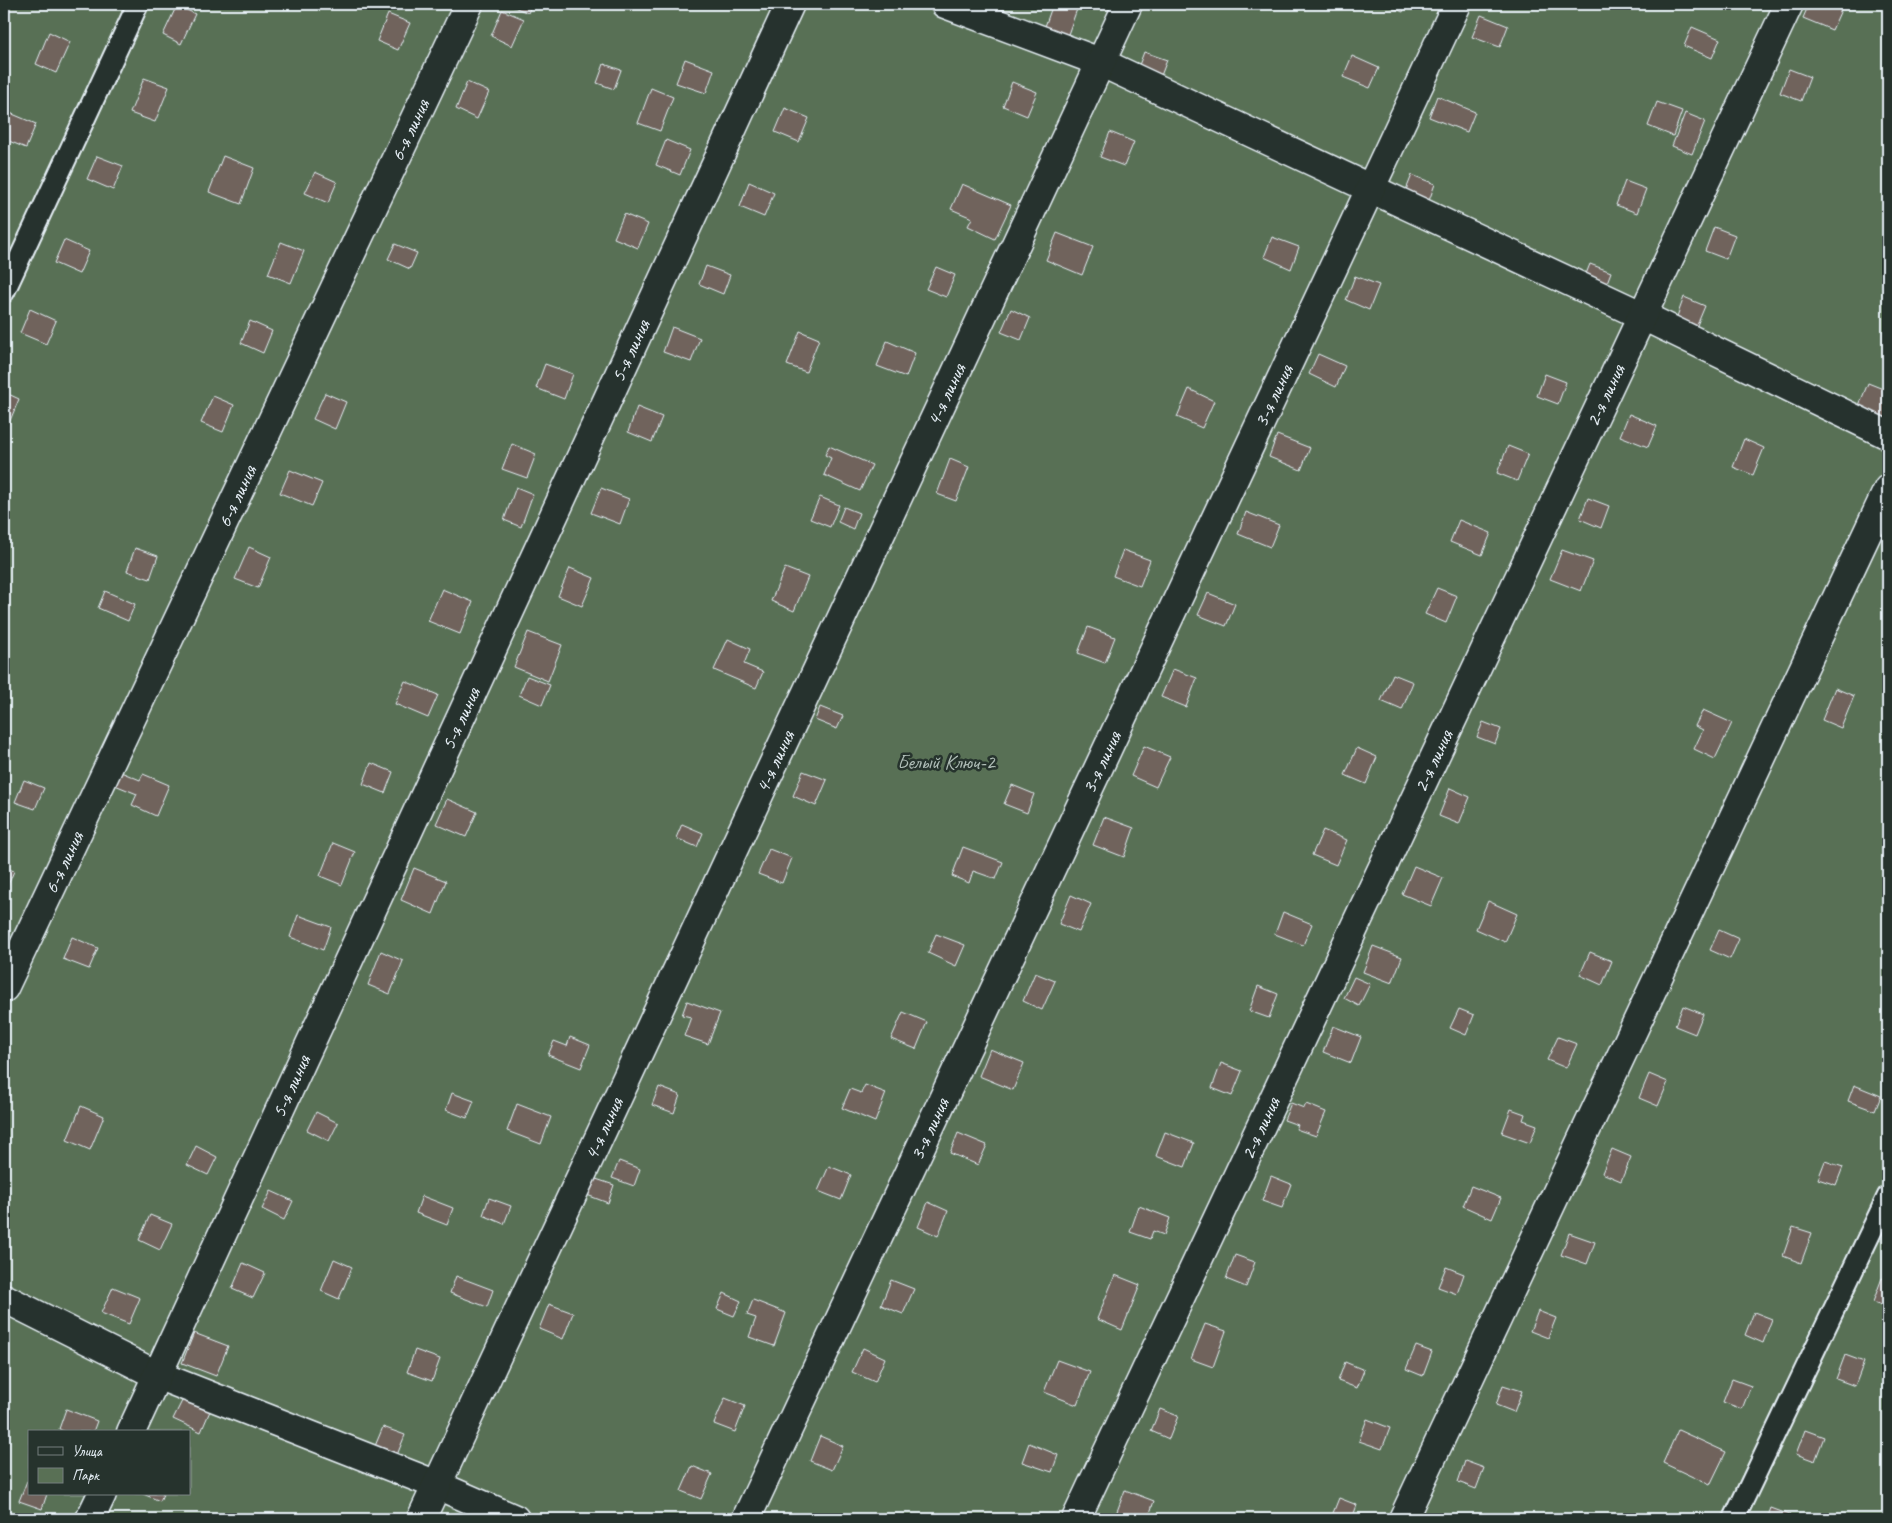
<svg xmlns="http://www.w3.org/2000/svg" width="1892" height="1523" viewBox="0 0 1892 1523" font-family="Caveat,sans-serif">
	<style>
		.green { fill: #597055; stroke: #a0b0a6; fill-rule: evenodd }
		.building { fill: #70645c; stroke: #e8f1f8 }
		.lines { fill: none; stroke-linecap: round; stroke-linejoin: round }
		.service-casing { stroke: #e8f1f8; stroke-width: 24 }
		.minor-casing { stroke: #e8f1f8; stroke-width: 31 }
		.service { stroke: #26332d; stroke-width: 20 }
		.minor { stroke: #26332d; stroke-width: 28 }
		.labels { text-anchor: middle; stroke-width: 5; stroke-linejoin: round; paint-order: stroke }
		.street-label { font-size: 20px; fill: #e8f1f8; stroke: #26332d }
		.park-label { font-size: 20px; fill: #afbdb7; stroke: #26332d }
	</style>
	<rect width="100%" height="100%" fill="#26332d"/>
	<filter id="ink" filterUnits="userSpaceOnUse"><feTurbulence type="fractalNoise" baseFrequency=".02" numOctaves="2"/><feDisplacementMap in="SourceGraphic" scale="10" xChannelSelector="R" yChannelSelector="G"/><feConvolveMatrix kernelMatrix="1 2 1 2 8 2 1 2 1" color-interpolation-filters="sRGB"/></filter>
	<g filter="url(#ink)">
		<!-- green -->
		<path class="green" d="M4 4H1888V1519H4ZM29 1432H189V1494H29Z"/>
		<!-- building -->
		<g class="building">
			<polygon points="507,4 532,4 528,13"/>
			<polygon points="1053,4 1063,4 1077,9 1066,40 1043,32"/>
			<polygon points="1384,4 1406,4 1403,12"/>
			<polygon points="1809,4 1828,4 1841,10 1832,30 1803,18"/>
			<polygon points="177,5 195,14 181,44 163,35"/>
			<polygon points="502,10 524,19 512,46 491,36"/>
			<polygon points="388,14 410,23 398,50 377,41"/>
			<polygon points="1481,15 1508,26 1500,47 1472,37"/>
			<polygon points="1692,27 1720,39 1712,58 1684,46"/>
			<polygon points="49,32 70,42 56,73 36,64"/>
			<polygon points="1144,52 1167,60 1159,81 1136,73"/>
			<polygon points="1352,56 1379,68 1370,88 1343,77"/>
			<polygon points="685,59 714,70 706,93 676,83"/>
			<polygon points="604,64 621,70 614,89 597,83"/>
			<polygon points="1789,69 1810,77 1801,101 1780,93"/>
			<polygon points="144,78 169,87 155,122 130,113"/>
			<polygon points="467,82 489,92 477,119 456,109"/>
			<polygon points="1012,82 1037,92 1027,116 1003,106"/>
			<polygon points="651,88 673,97 660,131 638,123"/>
			<polygon points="1437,96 1475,112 1467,132 1429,117"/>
			<polygon points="1657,102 1682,111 1673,136 1648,126"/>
			<polygon points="785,108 809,118 799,142 775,132"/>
			<polygon points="10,113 36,124 26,148 4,139 4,127"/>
			<polygon points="1685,113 1705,121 1692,154 1672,146"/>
			<polygon points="1110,132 1134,142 1124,166 1100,157"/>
			<polygon points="666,140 690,150 680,175 656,165"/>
			<polygon points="97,156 123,166 113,190 87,179"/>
			<polygon points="223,156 254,168 241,204 209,192"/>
			<polygon points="315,172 337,182 328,203 305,193"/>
			<polygon points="1412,175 1435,184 1426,209 1402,200"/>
			<polygon points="1625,181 1646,189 1637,213 1616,205"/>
			<polygon points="749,182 774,193 764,217 740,207"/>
			<polygon points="962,184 1011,205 995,239 968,226 972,218 951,209"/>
			<polygon points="624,214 648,224 638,248 614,238"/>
			<polygon points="1714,227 1735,235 1726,259 1705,251"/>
			<polygon points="1057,233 1093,247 1082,275 1046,260"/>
			<polygon points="1272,237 1299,247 1291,269 1264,257"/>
			<polygon points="64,240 89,251 79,274 54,263"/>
			<polygon points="281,242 304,251 291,283 268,274"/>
			<polygon points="395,244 417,253 410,269 388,259"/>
			<polygon points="1590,264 1611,272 1603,293 1582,284"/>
			<polygon points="706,266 730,275 723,294 699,284"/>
			<polygon points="936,267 955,275 946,297 926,289"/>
			<polygon points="1355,276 1379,285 1369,310 1346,300"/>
			<polygon points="1684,297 1705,306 1695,330 1675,322"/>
			<polygon points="30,309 56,321 46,344 20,333"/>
			<polygon points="1011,309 1030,318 1021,340 1001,332"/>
			<polygon points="250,321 272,331 263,353 241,343"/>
			<polygon points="672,327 700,338 691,362 663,352"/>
			<polygon points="800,331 819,339 806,372 787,365"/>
			<polygon points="887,341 915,353 906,377 877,366"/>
			<polygon points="1318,354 1345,366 1336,387 1309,374"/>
			<polygon points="545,364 573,374 564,399 536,388"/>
			<polygon points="1545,374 1566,382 1558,404 1537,396"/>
			<polygon points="1868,383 1888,391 1888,420 1858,408"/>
			<polygon points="1189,389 1214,401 1202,428 1177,417"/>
			<polygon points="4,392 19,399 9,423 4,421"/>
			<polygon points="325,393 346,402 335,429 313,419"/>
			<polygon points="213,396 234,405 223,432 201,423"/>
			<polygon points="637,407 662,417 652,442 628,432"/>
			<polygon points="1629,414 1657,426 1648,447 1620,436"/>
			<polygon points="1277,435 1310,448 1301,470 1269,457"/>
			<polygon points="1744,439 1764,448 1753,475 1733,467"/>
			<polygon points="512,444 536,454 527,478 502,469"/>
			<polygon points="829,446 872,465 860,491 824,475 831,458 825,455"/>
			<polygon points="1508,446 1528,454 1517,481 1497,473"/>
			<polygon points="950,459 969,467 956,501 937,494"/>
			<polygon points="290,470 322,483 312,506 280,493"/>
			<polygon points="516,487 533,494 521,527 504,520"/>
			<polygon points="601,488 629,499 620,524 591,513"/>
			<polygon points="820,497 839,505 830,527 810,519"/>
			<polygon points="1588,498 1609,506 1601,528 1580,519"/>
			<polygon points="844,507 859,513 853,529 838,522"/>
			<polygon points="1246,512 1279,525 1270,547 1238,534"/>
			<polygon points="1459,520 1491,533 1482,555 1450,542"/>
			<polygon points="249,547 271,557 258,588 235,579"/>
			<polygon points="135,548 158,556 150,579 127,571"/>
			<polygon points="1123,550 1150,560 1140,586 1113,576"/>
			<polygon points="1562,550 1593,561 1581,591 1550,579"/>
			<polygon points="570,568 594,578 582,606 558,596"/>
			<polygon points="785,568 808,577 794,611 771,601"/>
			<polygon points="1437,588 1457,596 1446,623 1425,614"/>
			<polygon points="442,589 473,602 460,634 428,621"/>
			<polygon points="105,591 135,604 128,621 98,608"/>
			<polygon points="1208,593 1235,604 1226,626 1198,615"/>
			<polygon points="1088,627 1115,637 1105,663 1078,653"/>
			<polygon points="528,632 562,645 548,681 514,667"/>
			<polygon points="728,639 750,649 744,664 763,672 756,688 714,670"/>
			<polygon points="1173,669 1197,678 1186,707 1161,697"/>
			<polygon points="1393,674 1413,682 1402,710 1381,701"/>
			<polygon points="527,676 550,685 542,705 519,695"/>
			<polygon points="405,681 438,695 428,718 395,704"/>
			<polygon points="1835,688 1854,696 1841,728 1822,720"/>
			<polygon points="820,707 843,716 837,729 815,720"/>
			<polygon points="1703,710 1732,723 1715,759 1694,749 1703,730 1695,726"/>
			<polygon points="1483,722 1501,729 1495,744 1477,737"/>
			<polygon points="1144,746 1170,757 1156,787 1131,776"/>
			<polygon points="1357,748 1377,757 1366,784 1345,775"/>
			<polygon points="371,763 393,772 385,793 363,784"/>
			<polygon points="116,770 140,780 143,774 169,785 156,816 132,805 137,794 110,783"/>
			<polygon points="803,771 827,780 816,806 793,796"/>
			<polygon points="24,780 44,788 35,809 15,802"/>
			<polygon points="1012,785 1034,794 1027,813 1004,804"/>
			<polygon points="1450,788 1470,797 1459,824 1439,816"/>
			<polygon points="447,799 477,812 466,837 436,824"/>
			<polygon points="1104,817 1134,828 1124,857 1093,845"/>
			<polygon points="682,824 703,833 697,847 676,838"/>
			<polygon points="1323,830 1347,840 1336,865 1312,855"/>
			<polygon points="333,843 355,852 342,885 320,876"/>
			<polygon points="963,847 1003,862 996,879 973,871 969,883 952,876"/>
			<polygon points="769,849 792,858 782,883 758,874"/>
			<polygon points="1414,866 1443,878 1431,906 1402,894"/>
			<polygon points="4,867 14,871 5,892 4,892"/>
			<polygon points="414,868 446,881 433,914 401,900"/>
			<polygon points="1071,895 1091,904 1079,932 1059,924"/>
			<polygon points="1488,901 1517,914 1505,942 1476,929"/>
			<polygon points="1283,912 1312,924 1303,945 1275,934"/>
			<polygon points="298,915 331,927 323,950 290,937"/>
			<polygon points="1719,930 1739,939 1730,959 1710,950"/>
			<polygon points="936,934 965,945 956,966 928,953"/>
			<polygon points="72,937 98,948 89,969 63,959"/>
			<polygon points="1373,946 1402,957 1392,983 1363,972"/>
			<polygon points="381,951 403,961 390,994 368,985"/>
			<polygon points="1590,952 1612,961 1602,985 1580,975"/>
			<polygon points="1035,973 1055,981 1042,1010 1023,1001"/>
			<polygon points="1354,977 1370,984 1359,1006 1344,998"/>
			<polygon points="1258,986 1278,994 1269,1018 1249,1011"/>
			<polygon points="687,1001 720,1013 708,1044 684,1036 691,1017 682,1015"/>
			<polygon points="1683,1006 1703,1014 1695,1034 1675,1026"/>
			<polygon points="1459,1009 1474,1015 1466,1035 1450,1028"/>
			<polygon points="903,1012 927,1022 916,1049 891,1039"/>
			<polygon points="1333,1026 1361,1037 1351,1063 1323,1052"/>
			<polygon points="570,1037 590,1045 581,1068 548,1055 554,1041 567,1046"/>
			<polygon points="1558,1037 1577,1044 1566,1068 1547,1060"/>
			<polygon points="990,1049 1024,1063 1013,1090 979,1076"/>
			<polygon points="1221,1063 1242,1071 1232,1096 1212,1088"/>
			<polygon points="1649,1074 1668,1082 1658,1106 1639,1098"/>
			<polygon points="865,1085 886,1093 875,1122 842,1108 850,1089 861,1093"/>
			<polygon points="1854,1085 1881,1096 1875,1111 1848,1101"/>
			<polygon points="659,1087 680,1095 674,1113 652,1105"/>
			<polygon points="452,1093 474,1101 467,1118 446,1110"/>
			<polygon points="1291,1103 1304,1108 1306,1104 1326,1112 1316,1136 1296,1129 1298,1125 1284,1120"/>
			<polygon points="517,1104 551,1117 541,1144 507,1131"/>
			<polygon points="81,1106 104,1116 90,1150 67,1140"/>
			<polygon points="1511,1109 1525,1114 1523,1120 1537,1125 1530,1143 1502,1133"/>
			<polygon points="316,1112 338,1123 329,1141 307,1130"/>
			<polygon points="1165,1132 1194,1143 1185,1167 1156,1156"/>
			<polygon points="958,1133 987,1145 978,1165 950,1153"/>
			<polygon points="196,1146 217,1157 208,1175 187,1165"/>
			<polygon points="1612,1149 1631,1157 1621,1181 1602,1173"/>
			<polygon points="619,1161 640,1169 634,1186 612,1178"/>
			<polygon points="1825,1161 1843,1167 1836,1185 1818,1179"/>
			<polygon points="829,1166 851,1175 841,1200 818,1191"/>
			<polygon points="1271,1176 1291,1184 1282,1208 1262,1201"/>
			<polygon points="593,1178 614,1185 608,1203 587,1195"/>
			<polygon points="1471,1186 1501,1198 1492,1219 1463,1206"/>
			<polygon points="271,1191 293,1201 284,1220 262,1209"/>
			<polygon points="422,1196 453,1208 447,1225 416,1213"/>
			<polygon points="489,1198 511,1206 504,1224 483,1215"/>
			<polygon points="928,1202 948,1211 938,1236 918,1227"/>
			<polygon points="1139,1206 1170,1218 1164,1235 1153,1231 1150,1239 1130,1232"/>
			<polygon points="150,1215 172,1224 160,1250 139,1240"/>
			<polygon points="1793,1227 1812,1233 1801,1263 1783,1256"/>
			<polygon points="1569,1233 1595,1242 1587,1264 1561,1255"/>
			<polygon points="1235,1255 1255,1262 1246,1287 1226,1279"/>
			<polygon points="334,1259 352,1267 339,1299 321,1291"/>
			<polygon points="243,1263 265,1273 253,1298 232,1289"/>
			<polygon points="1446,1267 1464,1274 1457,1294 1438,1287"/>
			<polygon points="1115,1275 1140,1285 1122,1330 1097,1319"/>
			<polygon points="456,1276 493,1290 487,1307 450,1293"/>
			<polygon points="1882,1278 1888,1281 1888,1307 1873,1302"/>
			<polygon points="891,1280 914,1289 903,1314 881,1305"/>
			<polygon points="113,1287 140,1298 129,1324 101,1313"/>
			<polygon points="724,1293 741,1301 734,1316 717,1309"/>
			<polygon points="753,1300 786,1313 774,1346 749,1337 756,1318 747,1315"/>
			<polygon points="549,1304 573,1313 563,1339 539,1329"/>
			<polygon points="1538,1311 1556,1318 1548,1338 1530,1331"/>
			<polygon points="1754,1312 1772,1319 1763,1343 1745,1335"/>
			<polygon points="1205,1324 1226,1331 1213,1367 1191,1359"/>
			<polygon points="194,1333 228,1346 216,1376 182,1363"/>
			<polygon points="1416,1346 1432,1352 1423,1376 1406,1369"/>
			<polygon points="863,1348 885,1358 875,1382 852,1372"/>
			<polygon points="415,1350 440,1359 432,1381 407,1372"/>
			<polygon points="1845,1355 1864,1362 1855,1386 1836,1379"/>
			<polygon points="1057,1360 1090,1372 1077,1405 1044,1392"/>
			<polygon points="1345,1362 1364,1370 1357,1388 1338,1381"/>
			<polygon points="1732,1379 1751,1386 1742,1409 1723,1402"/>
			<polygon points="1503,1385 1522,1391 1514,1412 1496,1405"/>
			<polygon points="725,1398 745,1406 735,1432 714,1424"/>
			<polygon points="183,1399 210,1411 201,1432 173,1419"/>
			<polygon points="66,1409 97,1421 93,1432 66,1432 59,1429"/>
			<polygon points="1160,1409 1178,1416 1169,1439 1151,1431"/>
			<polygon points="1367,1419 1390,1428 1382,1449 1359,1441"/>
			<polygon points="383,1427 405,1435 397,1455 375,1446"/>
			<polygon points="1678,1430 1726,1452 1710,1485 1663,1463"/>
			<polygon points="1805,1430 1824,1437 1815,1461 1796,1454"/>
			<polygon points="820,1436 843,1446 832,1470 810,1461"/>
			<polygon points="1029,1443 1058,1455 1052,1472 1022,1462"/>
			<polygon points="1465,1461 1484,1468 1476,1489 1458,1482"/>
			<polygon points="692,1466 712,1474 701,1499 681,1491"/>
			<polygon points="27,1481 29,1481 29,1494 47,1494 42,1509 19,1501"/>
			<polygon points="1125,1490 1154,1501 1148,1519 1129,1519 1116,1514"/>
			<polygon points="143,1494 163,1494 160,1501"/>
			<polygon points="1339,1498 1357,1505 1352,1519 1331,1518"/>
			<polygon points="1771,1508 1790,1515 1788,1519 1767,1519"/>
			<polygon points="6,1511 26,1519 4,1519"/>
			<polygon points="782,1514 794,1519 780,1519"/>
		</g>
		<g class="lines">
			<!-- service casing -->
			<g class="service-casing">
				<g id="service">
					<polyline points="4,292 138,4"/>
					<polyline points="1734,1519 1888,1196"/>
				</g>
			</g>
			<!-- minor casing -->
			<g class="minor-casing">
				<g id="minor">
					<polyline points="945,4 1100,62 1641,315 1888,435"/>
					<path id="s1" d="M4 988 469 4"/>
					<polyline points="4,1298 157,1375 437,1485 515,1519"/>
					<path id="s2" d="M131 1432 790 4"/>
					<polyline points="90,1519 102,1494"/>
					<path id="s3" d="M421 1519 1128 4"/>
					<path id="s4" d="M746 1519 1457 4"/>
					<path id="s5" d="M1076 1519 1789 4"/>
					<polyline points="1403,1519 1888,489"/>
				</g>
			</g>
			<!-- service -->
			<use href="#service" class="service"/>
			<!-- minor -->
			<use href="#minor" class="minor"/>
		</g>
	</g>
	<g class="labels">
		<!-- street labels -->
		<g class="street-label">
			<text dy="7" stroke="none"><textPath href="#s1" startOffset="949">6-я линия</textPath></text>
			<text dy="7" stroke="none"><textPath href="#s2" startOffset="1191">5-я линия</textPath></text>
			<text dy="7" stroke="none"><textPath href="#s3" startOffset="1241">4-я линия</textPath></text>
			<text dy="7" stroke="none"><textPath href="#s5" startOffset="1242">2-я линия</textPath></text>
			<text dy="7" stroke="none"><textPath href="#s4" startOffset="1241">3-я линия</textPath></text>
			<text dy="7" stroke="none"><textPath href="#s1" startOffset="544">6-я линия</textPath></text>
			<text dy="7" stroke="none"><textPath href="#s2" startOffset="786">5-я линия</textPath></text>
			<text dy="7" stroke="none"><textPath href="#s3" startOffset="836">4-я линия</textPath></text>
			<text dy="7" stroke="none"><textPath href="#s4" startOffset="836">3-я линия</textPath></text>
			<text dy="7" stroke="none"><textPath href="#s5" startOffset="838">2-я линия</textPath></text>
			<text dy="7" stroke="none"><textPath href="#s1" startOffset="139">6-я линия</textPath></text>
			<text dy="7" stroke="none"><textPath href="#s2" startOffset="381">5-я линия</textPath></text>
			<text dy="7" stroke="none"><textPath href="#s4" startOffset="431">3-я линия</textPath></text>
			<text dy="7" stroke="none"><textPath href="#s5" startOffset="432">2-я линия</textPath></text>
			<text dy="7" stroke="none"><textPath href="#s3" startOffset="431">4-я линия</textPath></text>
		</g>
		<!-- park labels -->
		<g class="park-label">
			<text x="946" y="769">Белый Ключ-2</text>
		</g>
	</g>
	<!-- margin -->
	<rect width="1892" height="1523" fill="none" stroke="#26332d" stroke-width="20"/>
	<rect x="10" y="10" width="1872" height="1503" fill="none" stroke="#e8f1f8" stroke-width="2" filter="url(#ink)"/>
	<!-- legend -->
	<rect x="28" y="1430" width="162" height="65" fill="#26332d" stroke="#747f7e"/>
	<rect x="38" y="1447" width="25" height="8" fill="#26332d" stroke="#747f7e"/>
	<text x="72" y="1456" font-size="15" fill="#e8f1f8">Улица</text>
	<rect x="38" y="1468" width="25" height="15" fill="#597055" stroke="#747f7e"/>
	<text x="72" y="1480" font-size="15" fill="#e8f1f8">Парк</text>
</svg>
